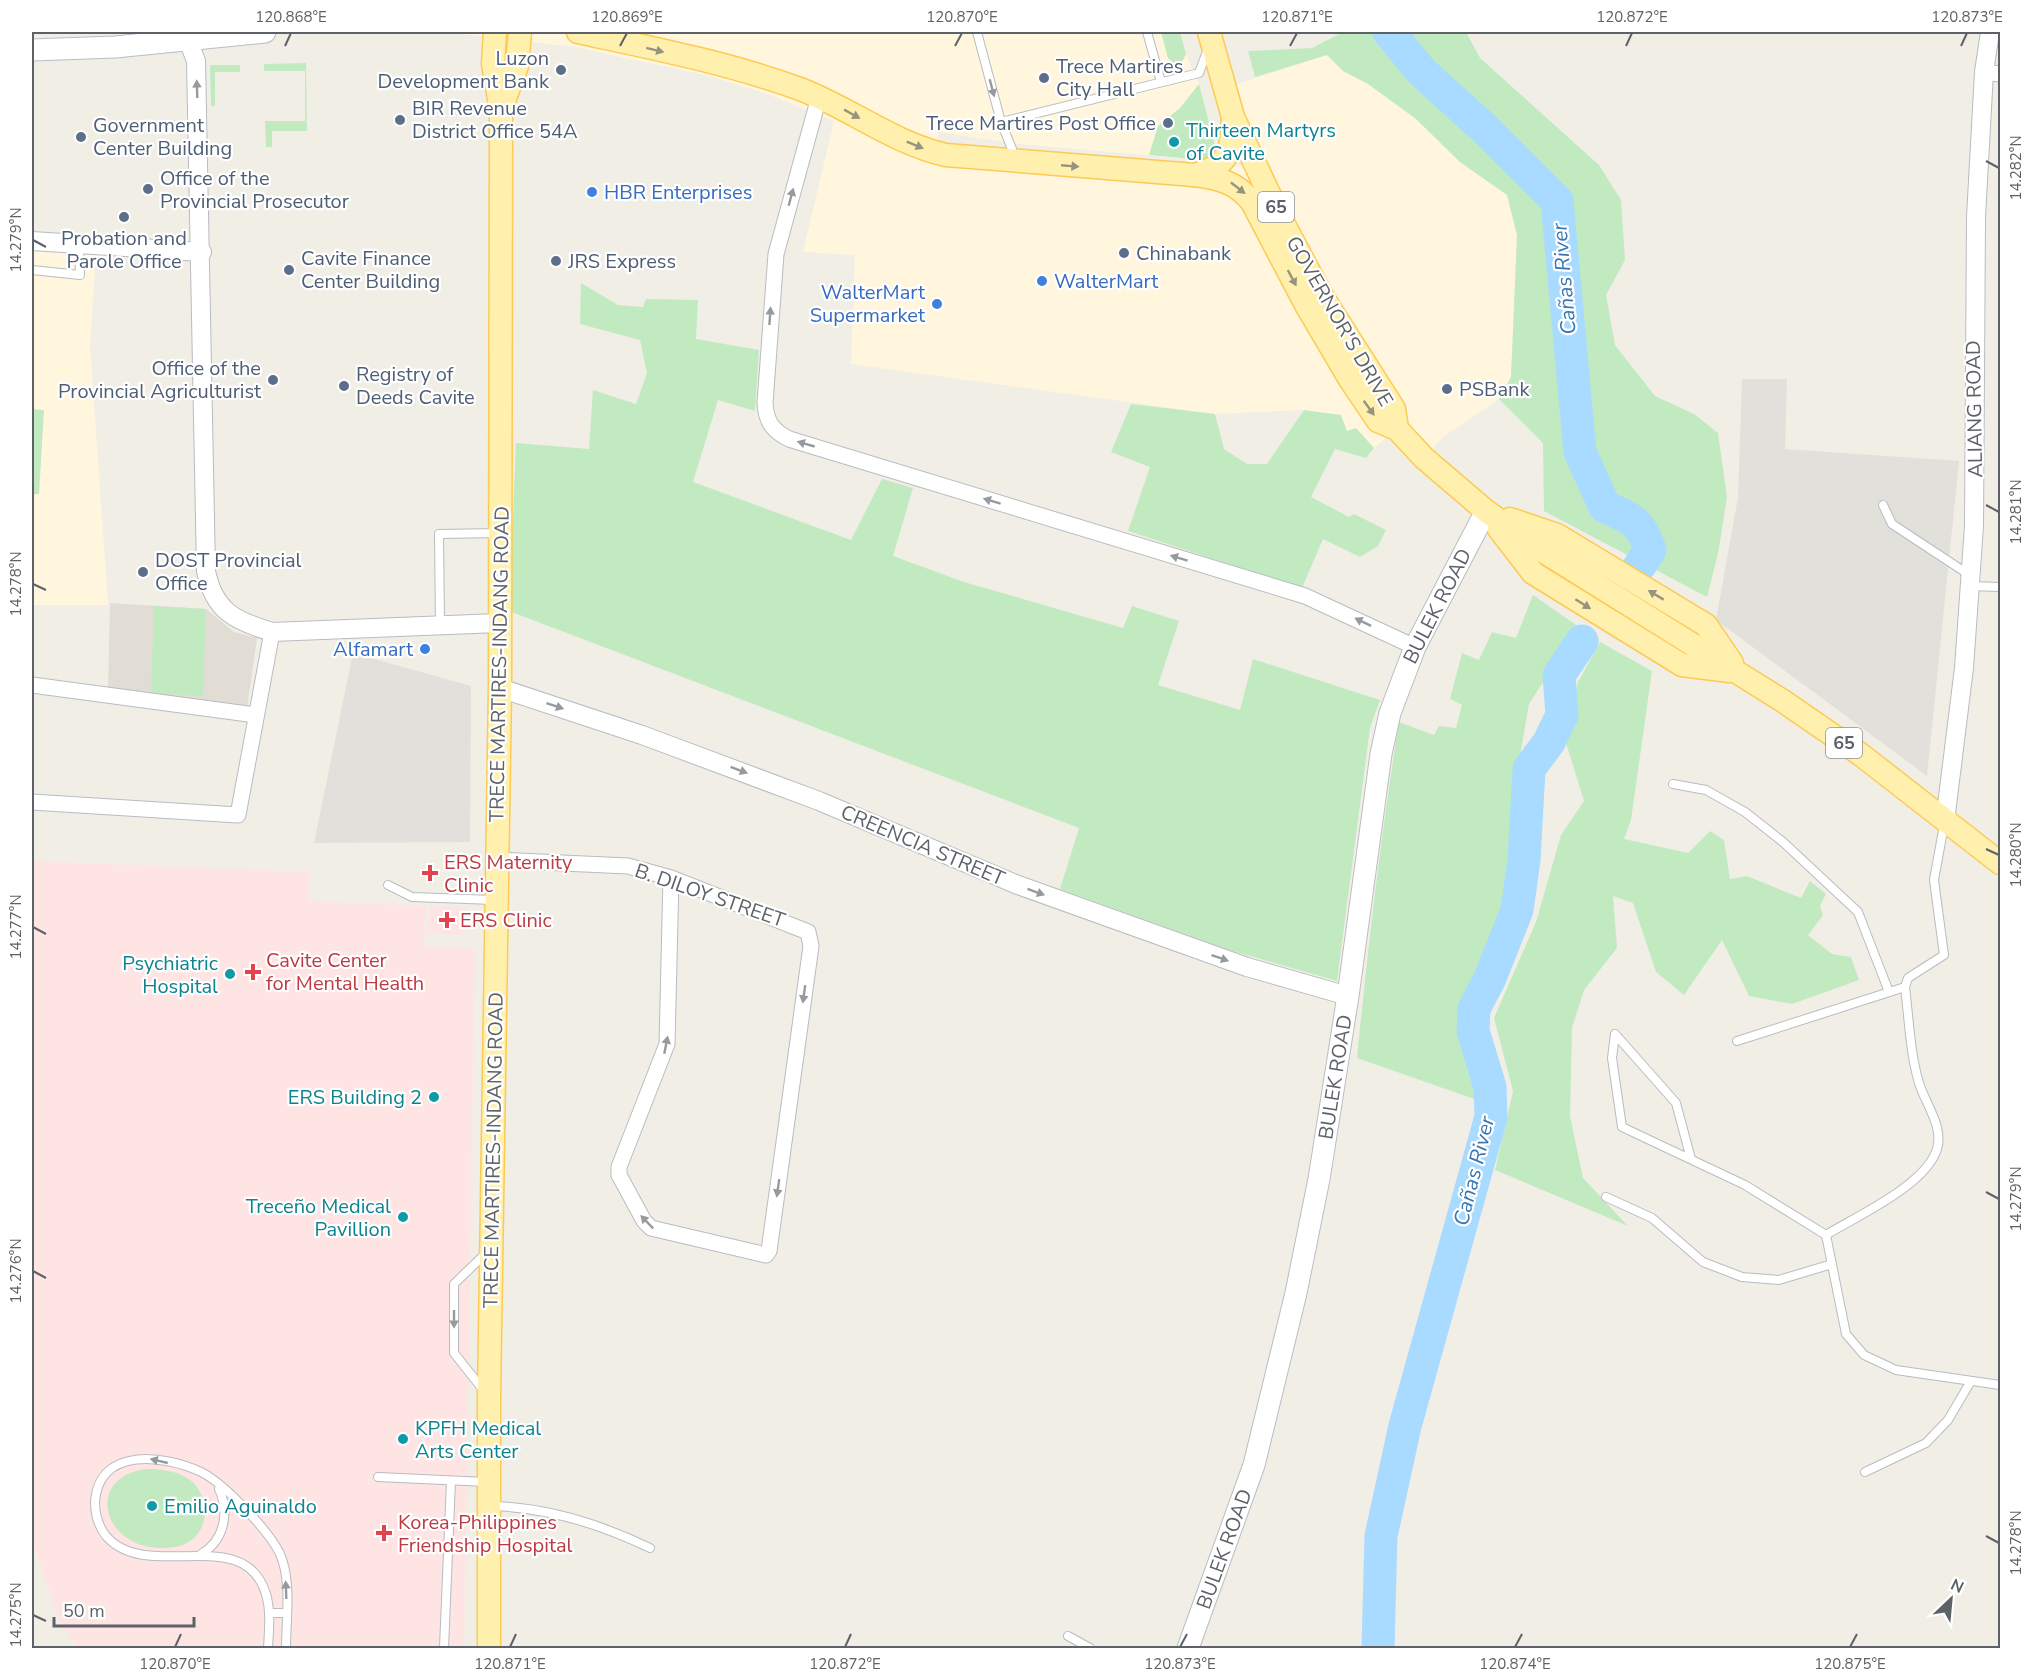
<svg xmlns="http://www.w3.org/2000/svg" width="2032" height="1680" viewBox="0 0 2032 1680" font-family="'Nunito Sans',sans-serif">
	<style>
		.commercial { fill: #fff6dd }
		.industrial { fill: #e2e0da }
		.education { fill: #e1ddd5 }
		.medical { fill: #fee4e3 }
		.green { fill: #c2eac1 }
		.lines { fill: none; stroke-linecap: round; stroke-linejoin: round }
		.river { stroke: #a8dbff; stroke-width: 33 }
		.service-casing { stroke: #b8bcc1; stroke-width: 10 }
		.minor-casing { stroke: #b8bcc1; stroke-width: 17 }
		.tertiary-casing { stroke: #b8bcc1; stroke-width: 20 }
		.secondary-casing { stroke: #b9bdc3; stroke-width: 23 }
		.primary-casing { stroke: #fdca53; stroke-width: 25 }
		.service { stroke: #fff; stroke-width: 8 }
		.minor { stroke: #fff; stroke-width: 15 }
		.tertiary { stroke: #fff; stroke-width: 18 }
		.secondary { stroke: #fff; stroke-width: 21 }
		.primary { stroke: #fff0ad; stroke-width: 22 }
		.oneway { fill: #969480 }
		.oneway2 { fill: #96999d }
		.ticks { fill: none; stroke: #5d6268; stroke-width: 2 }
		.service-dot { fill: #5c6f8a; stroke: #fff; stroke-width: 2 }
		.culture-dot { fill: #0f9aa8; stroke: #fff; stroke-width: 2 }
		.shop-dot { fill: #3f7fe0; stroke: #fff; stroke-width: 2 }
		.health-dot { fill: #e0444e; stroke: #fff; stroke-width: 2 }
		.labels { text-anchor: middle; stroke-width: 4.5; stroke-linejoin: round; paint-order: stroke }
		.shield { fill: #fff; stroke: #8e9195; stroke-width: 1.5 }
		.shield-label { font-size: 18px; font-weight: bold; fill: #5d6268 }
		.service-label { font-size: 20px; fill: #4e5e75; stroke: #fff; text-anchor: start }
		.culture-label { font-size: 20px; fill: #0d838f; stroke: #fff; text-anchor: start }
		.shop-label { font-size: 20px; fill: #366cbe; stroke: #fff; text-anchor: start }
		.street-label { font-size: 20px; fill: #5d6268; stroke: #fff }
		.health-label { font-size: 20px; fill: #be3a42; stroke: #fff; text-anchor: start }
		.water-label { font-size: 21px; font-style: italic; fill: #3876b2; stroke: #fff }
		.neatline { fill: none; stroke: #5d6268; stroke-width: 2 }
		.ticks-label { font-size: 15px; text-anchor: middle; fill: #5d6268 }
	</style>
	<rect width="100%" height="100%" fill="#f1eee6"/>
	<!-- commercial -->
	<g class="commercial">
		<polygon points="443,32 1180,32 1186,54 1199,84 1217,153 1203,160 1018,144 939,132 937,153 1194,175 1248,164 1225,88 1327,55 1343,71 1368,84 1416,119 1460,162 1507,195 1517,235 1511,377 1499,399 1443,437 1424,458 1397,429 1374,448 1356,428 1347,431 1304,410 1215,414 851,364 855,255 803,252 834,121 770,95 710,76 575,47"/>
		<polygon points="32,246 96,251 90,346 108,605 32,605"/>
	</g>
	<!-- industrial -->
	<g class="industrial">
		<polygon points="1742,379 1787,379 1785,449 1959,461 1927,776 1716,620 1738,497"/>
		<polygon points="353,653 471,686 470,842 314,843"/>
	</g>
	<!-- education -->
	<polygon class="education" points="110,603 206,609 234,632 257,638 247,708 108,688"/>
	<!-- medical -->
	<g class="medical">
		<polygon points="32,861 309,872 309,901 426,906 424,946 475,948 464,1648 78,1648 58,1619 32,1538"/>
		<polygon points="429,906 466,907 465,935 428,933"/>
	</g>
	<!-- green -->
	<g class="green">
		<polygon points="1161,32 1180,32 1186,54 1181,64 1175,65 1168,58"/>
		<polygon points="1343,32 1466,32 1480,58 1599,165 1621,200 1625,260 1606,295 1615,345 1655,396 1694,414 1718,433 1727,497 1718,554 1707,597 1544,511 1543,443 1499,399 1511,377 1517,235 1507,195 1460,162 1416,119 1368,84 1343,71 1327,55 1255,77 1248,51 1312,48"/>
		<polygon points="306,63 307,131 272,131 272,147 266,147 265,121 305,121 305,71 264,71 264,64"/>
		<polygon points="210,65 240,65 240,72 215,72 215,106 211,106"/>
		<polygon points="1199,84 1217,153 1203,160 1149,155 1158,126 1180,108"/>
		<polygon points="581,283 618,305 643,307 646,299 698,300 696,339 759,350 755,411 718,400 693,482 851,540 882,479 913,488 893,556 964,582 1123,628 1132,606 1179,621 1158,685 1240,710 1253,659 1380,700 1370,728 1337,981 1229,950 1060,889 1079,828 509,611 516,443 589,449 593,390 636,404 647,373 640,340 580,324"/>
		<polygon points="1131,404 1215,414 1224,449 1247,464 1267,464 1304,410 1341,415 1347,431 1356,428 1374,448 1366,458 1335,449 1311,497 1349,517 1354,514 1386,530 1378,546 1360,557 1323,539 1302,588 1128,531 1150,467 1111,452"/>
		<polygon points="32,409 44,410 39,494 32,494"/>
		<path d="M1533 595 1579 627 1529 704 1521 750 1508 909 1469 994 1462 1029 1480 1101 1357 1058C1368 946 1381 834 1399 722L1434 735 1439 726 1456 728 1462 705 1450 699 1462 653 1479 660 1492 632 1516 638Z"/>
		<polygon points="154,606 206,609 203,696 151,693"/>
		<polygon points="1600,642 1652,671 1631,820 1624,839 1688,853 1710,831 1724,840 1730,879 1747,876 1801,898 1810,881 1826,894 1820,906 1823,915 1808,935 1832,954 1851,957 1859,980 1792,1004 1749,996 1722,940 1684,995 1656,972 1633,903 1613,896 1617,948 1584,990 1572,1028 1570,1116 1583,1178 1628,1226 1495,1170 1513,1091 1494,1018 1536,922 1561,835 1584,801 1566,743 1578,682"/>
		<path d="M146 1469C160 1469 179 1471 190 1480 213 1498 209 1539 179 1546 108 1562 77 1479 146 1469Z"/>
	</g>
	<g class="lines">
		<!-- river -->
		<g class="river">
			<path d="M1389 32 1422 72 1485 129 1557 201 1580 452 1605 507C1632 519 1641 521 1650 550L1640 565"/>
			<polyline points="1378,1648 1381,1536 1405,1426 1491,1117 1490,1087 1473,1031 1474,1009 1490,978 1517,910 1524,860 1529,769 1549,742 1562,715 1559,675 1582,641"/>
		</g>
		<!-- service casing -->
		<g class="service-casing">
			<g id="service">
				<polyline points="977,32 1001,122 1199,73 1208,49"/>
				<polyline points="1147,32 1161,82"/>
				<polyline points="1001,122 1012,149 1012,157"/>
				<polyline points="32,270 80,275 79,245"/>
				<polyline points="1883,505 1892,524 1968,574"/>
				<polyline points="1970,586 2000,587"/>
				<polyline points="440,626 439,534 499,533"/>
				<polyline points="1673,784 1706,790 1745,812 1783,842 1858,912 1889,992"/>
				<polyline points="388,885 412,897 494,900"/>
				<polyline points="1737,1041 1905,987"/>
				<path d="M1691 1159 1676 1103 1615 1034 1612 1058 1622 1127 1745 1185 1826 1235C1857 1216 1926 1185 1937 1149 1944 1127 1925 1103 1919 1083 1910 1053 1909 1019 1905 987L1908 978 1944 955 1934 880 1944 825"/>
				<polyline points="1606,1197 1652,1218 1703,1262 1742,1277 1779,1280 1832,1264"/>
				<polyline points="1826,1235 1846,1334 1864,1355 1896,1370 2000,1385"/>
				<polyline points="484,1391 454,1353 454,1284 486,1253"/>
				<polyline points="1865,1472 1926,1443 1948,1420 1971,1381"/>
				<polyline points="378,1477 487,1482"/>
				<path d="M490 1506C545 1507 600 1524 650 1548"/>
				<path d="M201 1554C224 1541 230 1513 219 1489"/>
				<polyline points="269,1613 286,1613"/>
				<polyline points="1068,1636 1090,1648"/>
				<path d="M268 1648C269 1631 271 1611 266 1594 244 1522 147 1584 106 1536 99 1527 95 1514 95 1502 99 1446 165 1455 201 1472 224 1483 269 1531 280 1554 292 1581 286 1619 286 1648"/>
				<polyline points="444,1648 451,1481"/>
			</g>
		</g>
		<!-- minor casing -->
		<g class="minor-casing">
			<g id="minor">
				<polyline points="1984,72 2000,74"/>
				<path d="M819 97 776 254 765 403C766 422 773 431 789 439L1305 596 1415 647"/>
				<polyline points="32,685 256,715"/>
				<polyline points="32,802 238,815 272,632"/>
				<polyline points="496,860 628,866 671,878 808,932 811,946 769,1251 766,1255 651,1228 644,1221 619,1175 619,1167 667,1044 671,878"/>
			</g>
		</g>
		<!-- tertiary casing -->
		<g class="tertiary-casing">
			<g id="tertiary">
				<path d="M188 40 196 61 206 571C214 611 235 621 272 632L499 623"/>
				<polyline points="32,241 202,252"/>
				<polyline points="500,688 642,735 819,801 1018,885 1247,967 1348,996"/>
				<polyline points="1945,821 1964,668 1974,526 1976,217 1984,72 1990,32"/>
			</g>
		</g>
		<!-- secondary casing -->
		<g class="secondary-casing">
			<g id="secondary">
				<polyline points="32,50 115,47 265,32"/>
				<polyline points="1188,1648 1254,1465 1296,1293 1319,1179 1348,996 1381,754 1390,713 1415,647 1486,511"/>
			</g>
		</g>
		<!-- primary casing -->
		<g class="primary-casing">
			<g id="primary">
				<path d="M578 32C652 48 729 63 800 89 850 108 893 143 946 155L1194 175C1219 178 1236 182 1252 202L1306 305 1349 378 1378 421 1397 429 1424 458 1486 511 1546 553 1783 701 1860 754 2000 863"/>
				<polyline points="1209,32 1233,117 1279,215 1322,296 1394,409 1397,429"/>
				<polyline points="501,109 517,66 520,32"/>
				<path d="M1194 175C1230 165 1231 152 1233 118"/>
				<polyline points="1510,519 1557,535 1706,625 1732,663"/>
				<polyline points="1499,529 1533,573 1682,665 1730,671"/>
				<polyline points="489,1648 489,1397 500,688 501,111 493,64 495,32"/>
			</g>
		</g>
		<!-- service -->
		<use href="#service" class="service"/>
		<!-- minor -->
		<use href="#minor" class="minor"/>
		<!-- tertiary -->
		<use href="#tertiary" class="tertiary"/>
		<!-- secondary -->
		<use href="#secondary" class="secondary"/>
		<!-- primary -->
		<use href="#primary" class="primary"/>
	</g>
	<!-- one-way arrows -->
	<defs><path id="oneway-solid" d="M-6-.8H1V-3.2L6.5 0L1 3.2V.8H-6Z" transform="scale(1.5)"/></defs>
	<g class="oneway">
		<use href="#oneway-solid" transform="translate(655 50) rotate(14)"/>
		<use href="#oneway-solid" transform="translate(852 114) rotate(29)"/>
		<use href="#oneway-solid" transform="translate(915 145) rotate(22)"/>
		<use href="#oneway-solid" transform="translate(1070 166) rotate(5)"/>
		<use href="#oneway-solid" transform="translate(1238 188) rotate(38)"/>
		<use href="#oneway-solid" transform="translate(1292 278) rotate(62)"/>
		<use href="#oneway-solid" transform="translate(1369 408) rotate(54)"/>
		<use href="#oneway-solid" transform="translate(1656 595) rotate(-149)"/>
		<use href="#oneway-solid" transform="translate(1583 604) rotate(32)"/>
	</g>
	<g class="oneway2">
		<use href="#oneway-solid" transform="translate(992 88) rotate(75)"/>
		<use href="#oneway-solid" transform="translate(197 89) rotate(-92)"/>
		<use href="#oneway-solid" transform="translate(791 197) rotate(-75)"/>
		<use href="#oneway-solid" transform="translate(770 316) rotate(-86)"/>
		<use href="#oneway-solid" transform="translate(806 444) rotate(-164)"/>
		<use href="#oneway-solid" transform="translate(992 501) rotate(-163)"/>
		<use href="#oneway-solid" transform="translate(1179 558) rotate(-163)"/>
		<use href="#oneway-solid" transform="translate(1363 622) rotate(-154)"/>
		<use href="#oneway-solid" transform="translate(555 706) rotate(18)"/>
		<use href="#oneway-solid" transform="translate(739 770) rotate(21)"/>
		<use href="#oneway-solid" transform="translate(1036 892) rotate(20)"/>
		<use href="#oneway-solid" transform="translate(1220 958) rotate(19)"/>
		<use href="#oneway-solid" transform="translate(804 994) rotate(98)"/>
		<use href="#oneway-solid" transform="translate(666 1045) rotate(-79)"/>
		<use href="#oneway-solid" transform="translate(778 1188) rotate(98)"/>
		<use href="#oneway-solid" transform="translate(647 1222) rotate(-134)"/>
		<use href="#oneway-solid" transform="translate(454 1319) rotate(90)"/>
		<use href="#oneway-solid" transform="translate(159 1461) rotate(-167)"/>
		<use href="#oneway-solid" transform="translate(286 1590) rotate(-92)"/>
	</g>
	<!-- ticks -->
	<path class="ticks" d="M285 46 291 33M620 46 627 33M955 46 962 33M1290 46 1297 33M1626 46 1632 33M1961 46 1967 33M1986 161 1999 168M33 240 46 247M1986 505 1999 512M33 584 46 590M1986 849 1999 855M33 927 46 934M1986 1192 1999 1199M33 1271 46 1278M1986 1536 1999 1543M33 1615 46 1621M175 1647 181 1634M510 1647 516 1634M845 1647 851 1634M1180 1647 1187 1634M1515 1647 1522 1634M1850 1647 1857 1634"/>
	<!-- markers -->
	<g class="service-dot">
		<circle cx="561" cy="70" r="6"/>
		<circle cx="1044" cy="78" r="6"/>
		<circle cx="400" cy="120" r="6"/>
		<circle cx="1168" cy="123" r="6"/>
		<circle cx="81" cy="137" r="6"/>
		<circle cx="148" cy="189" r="6"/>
		<circle cx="124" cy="217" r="6"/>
		<circle cx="1124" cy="253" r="6"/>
		<circle cx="556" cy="261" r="6"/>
		<circle cx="289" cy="270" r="6"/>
		<circle cx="273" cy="380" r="6"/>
		<circle cx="344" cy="386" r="6"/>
		<circle cx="1447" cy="389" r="6"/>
		<circle cx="143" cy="572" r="6"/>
	</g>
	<g class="culture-dot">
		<circle cx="1174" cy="142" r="6"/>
		<circle cx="230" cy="974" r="6"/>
		<circle cx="434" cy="1097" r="6"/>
		<circle cx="403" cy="1217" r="6"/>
		<circle cx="403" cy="1439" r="6"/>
		<circle cx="152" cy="1506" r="6"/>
	</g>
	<g class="shop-dot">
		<circle cx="592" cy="192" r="6"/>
		<circle cx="1042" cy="281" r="6"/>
		<circle cx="937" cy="304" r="6"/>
		<circle cx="425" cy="649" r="6"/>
	</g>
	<g class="health-dot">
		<path d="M427 864h6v6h6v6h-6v6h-6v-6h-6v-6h6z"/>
		<path d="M444 911h6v6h6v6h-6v6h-6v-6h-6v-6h6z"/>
		<path d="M250 963h6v6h6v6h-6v6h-6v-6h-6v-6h6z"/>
		<path d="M381 1524h6v6h6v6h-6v6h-6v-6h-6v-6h6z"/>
	</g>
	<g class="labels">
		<!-- shield labels -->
		<g class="shield">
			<rect x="1258" y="192" width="36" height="30" rx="4.5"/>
			<rect x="1826" y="728" width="36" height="30" rx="4.5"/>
		</g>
		<g class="shield-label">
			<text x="1276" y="213">65</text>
			<text x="1844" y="749">65</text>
		</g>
		<!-- service labels -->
		<g class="service-label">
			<text x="549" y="65" text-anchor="end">Luzon<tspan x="549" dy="23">Development Bank</tspan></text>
			<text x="1056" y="73">Trece Martires<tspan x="1056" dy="23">City Hall</tspan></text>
			<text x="412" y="115">BIR Revenue<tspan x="412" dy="23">District Office 54A</tspan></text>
			<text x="1156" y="130" text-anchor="end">Trece Martires Post Office</text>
			<text x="93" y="132">Government<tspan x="93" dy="23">Center Building</tspan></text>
			<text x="160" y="185">Office of the<tspan x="160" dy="23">Provincial Prosecutor</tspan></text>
			<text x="124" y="245" text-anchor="middle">Probation and<tspan x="124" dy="23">Parole Office</tspan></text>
			<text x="1136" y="260">Chinabank</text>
			<text x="301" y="265">Cavite Finance<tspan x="301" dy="23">Center Building</tspan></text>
			<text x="568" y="268">JRS Express</text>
			<text x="261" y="375" text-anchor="end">Office of the<tspan x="261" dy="23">Provincial Agriculturist</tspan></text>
			<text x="356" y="381">Registry of<tspan x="356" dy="23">Deeds Cavite</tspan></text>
			<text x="1459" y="396">PSBank</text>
			<text x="155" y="567">DOST Provincial<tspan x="155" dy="23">Office</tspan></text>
		</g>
		<!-- culture labels -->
		<g class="culture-label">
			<text x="1186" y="137">Thirteen Martyrs<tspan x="1186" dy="23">of Cavite</tspan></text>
			<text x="218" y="970" text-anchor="end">Psychiatric<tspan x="218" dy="23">Hospital</tspan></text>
			<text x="422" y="1104" text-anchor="end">ERS Building 2</text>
			<text x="391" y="1213" text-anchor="end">Treceño Medical<tspan x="391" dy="23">Pavillion</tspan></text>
			<text x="415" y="1435">KPFH Medical<tspan x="415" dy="23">Arts Center</tspan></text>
			<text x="164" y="1513">Emilio Aguinaldo</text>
		</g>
		<!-- shop labels -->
		<g class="shop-label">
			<text x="604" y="199">HBR Enterprises</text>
			<text x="1054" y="288">WalterMart</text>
			<text x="925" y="299" text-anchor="end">WalterMart<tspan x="925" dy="23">Supermarket</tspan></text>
			<text x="413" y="656" text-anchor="end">Alfamart</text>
		</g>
		<!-- street labels -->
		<g class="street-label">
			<text transform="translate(1340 321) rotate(60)" y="7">GOVERNOR'S DRIVE</text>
			<text transform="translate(1974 409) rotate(-91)" y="7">ALIANG ROAD</text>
			<text transform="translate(1437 606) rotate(-63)" y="7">BULEK ROAD</text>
			<text transform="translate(499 664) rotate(-89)" y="7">TRECE MARTIRES-INDANG ROAD</text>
			<text transform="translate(923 845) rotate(23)" y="7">CREENCIA STREET</text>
			<text transform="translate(710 895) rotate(19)" y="7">B. DILOY STREET</text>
			<text transform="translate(1335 1077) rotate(-81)" y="7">BULEK ROAD</text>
			<text transform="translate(493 1150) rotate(-89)" y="7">TRECE MARTIRES-INDANG ROAD</text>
			<text transform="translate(1224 1549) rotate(-70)" y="7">BULEK ROAD</text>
		</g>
		<!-- health labels -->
		<g class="health-label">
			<text x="444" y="869">ERS Maternity<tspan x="444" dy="23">Clinic</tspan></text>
			<text x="460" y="927">ERS Clinic</text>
			<text x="266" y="967">Cavite Center<tspan x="266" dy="23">for Mental Health</tspan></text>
			<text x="398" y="1529">Korea-Philippines<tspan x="398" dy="23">Friendship Hospital</tspan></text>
		</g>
		<!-- water labels -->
		<g class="water-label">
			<text transform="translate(1564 279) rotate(-95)" y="7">Cañas River</text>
			<text transform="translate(1474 1171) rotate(-76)" y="7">Cañas River</text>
		</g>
	</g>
	<!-- border -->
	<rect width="2032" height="1680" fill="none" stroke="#ffffff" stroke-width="66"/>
	<!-- north arrow -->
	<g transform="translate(1951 1599) rotate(26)" stroke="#ffffff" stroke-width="4.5" paint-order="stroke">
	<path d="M0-4.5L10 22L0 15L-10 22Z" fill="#5d6268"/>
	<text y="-9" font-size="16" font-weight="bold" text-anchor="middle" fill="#5d6268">N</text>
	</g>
	<!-- scale -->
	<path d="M54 1617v9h140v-9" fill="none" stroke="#5d6268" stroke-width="3"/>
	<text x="63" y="1617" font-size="18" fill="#5d6268" stroke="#ffffff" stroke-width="4.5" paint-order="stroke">50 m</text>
	<rect x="33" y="33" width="1966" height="1614" class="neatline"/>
	<g class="ticks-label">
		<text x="291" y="22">120.868°E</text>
		<text x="627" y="22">120.869°E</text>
		<text x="962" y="22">120.870°E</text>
		<text x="1297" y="22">120.871°E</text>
		<text x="1632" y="22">120.872°E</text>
		<text x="1967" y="22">120.873°E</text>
		<text transform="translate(2016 168) rotate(-90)" y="5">14.282°N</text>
		<text transform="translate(16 240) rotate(-90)" y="5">14.279°N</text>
		<text transform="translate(2016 512) rotate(-90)" y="5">14.281°N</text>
		<text transform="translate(16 584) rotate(-90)" y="5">14.278°N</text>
		<text transform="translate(2016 855) rotate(-90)" y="5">14.280°N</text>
		<text transform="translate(16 927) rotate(-90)" y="5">14.277°N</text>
		<text transform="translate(2016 1199) rotate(-90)" y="5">14.279°N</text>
		<text transform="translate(16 1271) rotate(-90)" y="5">14.276°N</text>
		<text transform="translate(2016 1543) rotate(-90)" y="5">14.278°N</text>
		<text transform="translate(16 1615) rotate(-90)" y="5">14.275°N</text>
		<text x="175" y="1669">120.870°E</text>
		<text x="510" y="1669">120.871°E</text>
		<text x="845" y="1669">120.872°E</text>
		<text x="1180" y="1669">120.873°E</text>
		<text x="1515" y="1669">120.874°E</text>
		<text x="1850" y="1669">120.875°E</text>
	</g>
</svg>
